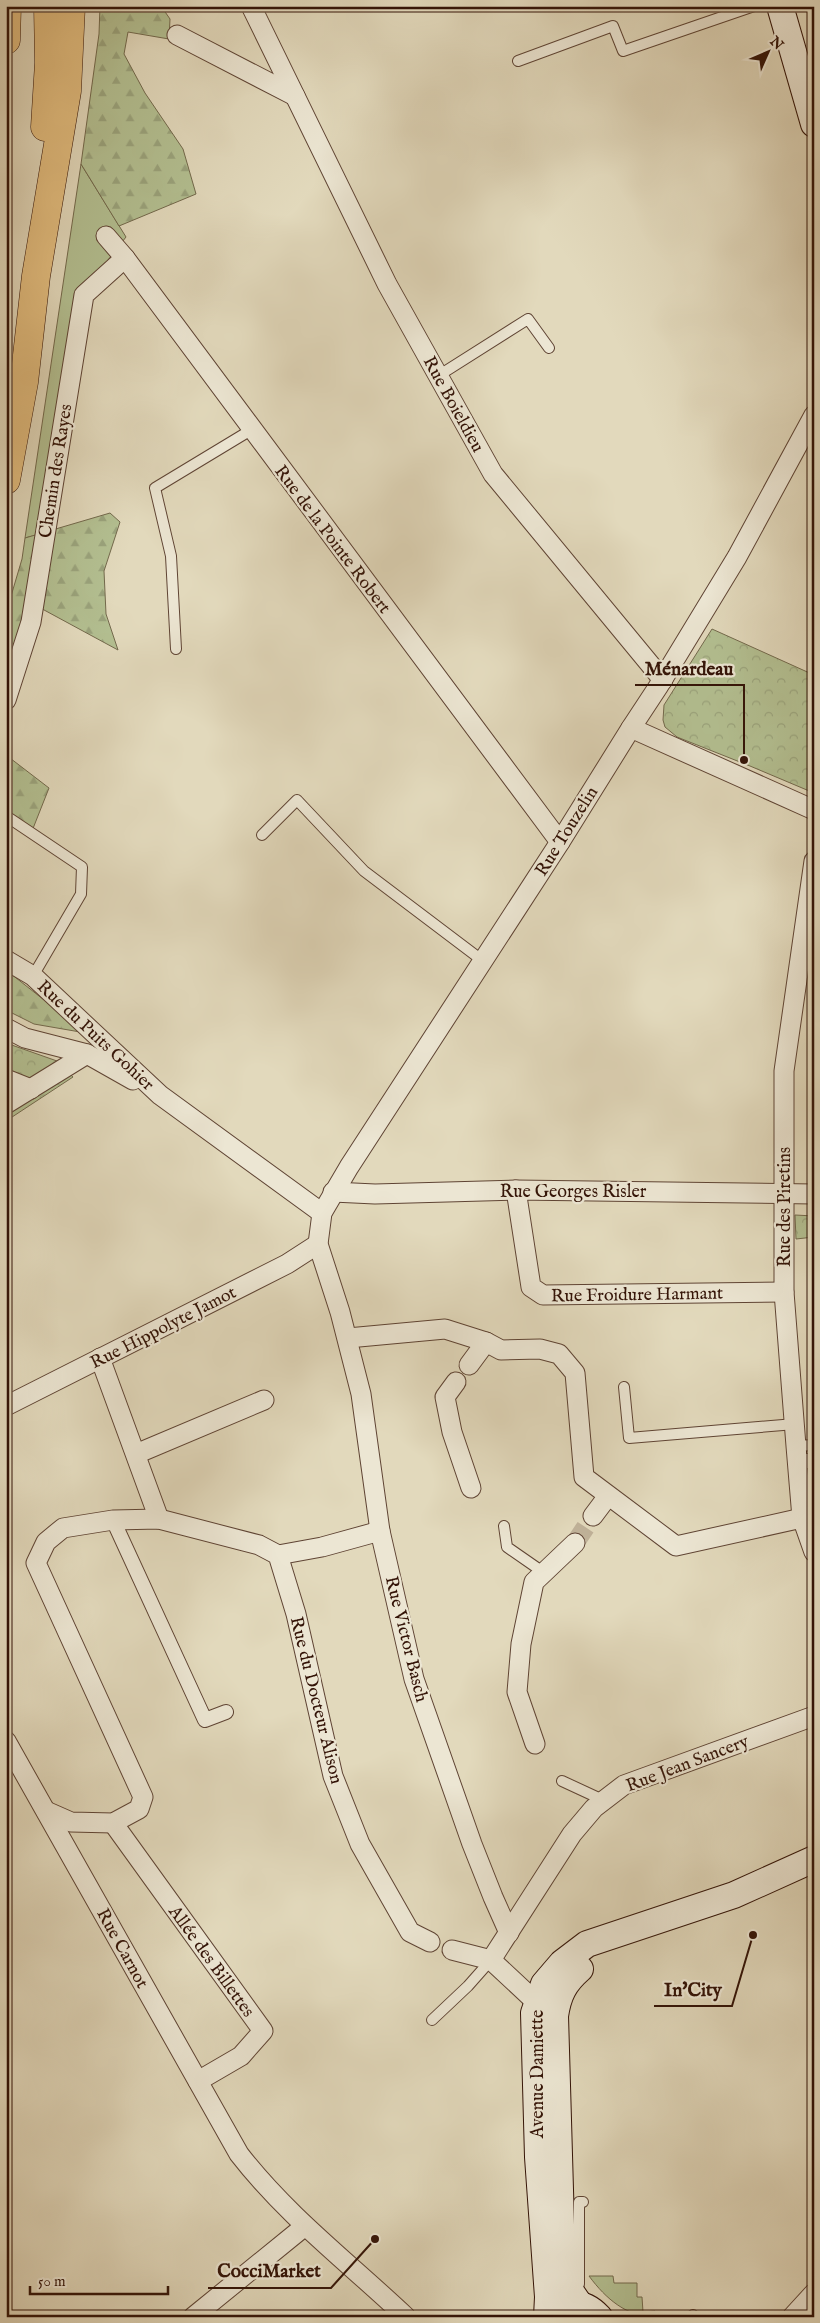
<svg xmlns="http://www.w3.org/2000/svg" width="820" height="2323" viewBox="0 0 820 2323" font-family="'IM FELL English',serif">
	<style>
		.grass { fill: #b3bf91; stroke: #73694c }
		.forest { fill: url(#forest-firs); stroke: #73694c }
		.park { fill: url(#park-crowns); stroke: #73694c }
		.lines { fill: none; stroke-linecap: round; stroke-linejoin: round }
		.minor-tunnel { stroke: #bfb198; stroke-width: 19; stroke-dasharray: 19 9; stroke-linecap: butt }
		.service-casing { stroke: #5f4434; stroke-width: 12 }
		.pedestrian-casing { stroke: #5f4434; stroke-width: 16 }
		.minor-casing { stroke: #5f4434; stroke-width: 21 }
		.secondary-casing { stroke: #331307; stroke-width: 28 }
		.motorway-casing { stroke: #331307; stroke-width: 29 }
		.service { stroke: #ece6d3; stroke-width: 10 }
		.pedestrian { stroke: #ece6d3; stroke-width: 14 }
		.minor { stroke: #ece6d3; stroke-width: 19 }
		.secondary { stroke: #ece6d3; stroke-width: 26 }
		.motorway { stroke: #e1bc7e; stroke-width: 28 }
		.labels { text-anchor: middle; stroke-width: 4.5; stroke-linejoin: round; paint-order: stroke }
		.street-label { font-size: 18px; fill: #331307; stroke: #ece6d3 }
		.leader { fill: none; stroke: #331307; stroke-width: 2 }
		.callout-dot { fill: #331307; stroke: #ece6d3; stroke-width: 2 }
		.callout-label { font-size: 19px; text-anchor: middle; font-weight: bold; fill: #331307; stroke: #ece6d3; stroke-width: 4.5; stroke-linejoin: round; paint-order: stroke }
	</style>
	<defs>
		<pattern id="forest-firs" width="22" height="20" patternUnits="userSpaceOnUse" patternTransform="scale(1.25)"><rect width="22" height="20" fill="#b3bf91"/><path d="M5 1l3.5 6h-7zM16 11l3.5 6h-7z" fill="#9aa37c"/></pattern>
		<pattern id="park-crowns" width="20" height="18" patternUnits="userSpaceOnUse" patternTransform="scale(1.25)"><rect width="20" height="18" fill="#b3bf91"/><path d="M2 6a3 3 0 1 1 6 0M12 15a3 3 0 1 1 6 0" fill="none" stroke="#9aa37c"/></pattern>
	</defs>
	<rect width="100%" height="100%" fill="#e2d9bc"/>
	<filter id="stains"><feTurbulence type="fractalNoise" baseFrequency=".004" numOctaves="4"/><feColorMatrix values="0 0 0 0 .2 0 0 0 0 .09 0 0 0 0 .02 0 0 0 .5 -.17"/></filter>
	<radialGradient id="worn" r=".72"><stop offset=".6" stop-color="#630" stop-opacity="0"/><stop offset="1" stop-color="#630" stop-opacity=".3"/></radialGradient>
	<!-- grass -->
	<g class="grass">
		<polygon points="81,164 126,237 90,283 40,534 25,538"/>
		<path d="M589 2276H613L614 2283H637V2297H642L643 2312 655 2311V2317C627 2317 606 2299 589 2276Z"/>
	</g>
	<!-- forest -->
	<g class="forest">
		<polygon points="100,6 161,6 170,19 169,39 128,32 124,54 145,93 183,149 196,194 119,226 81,164 99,34"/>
		<polygon points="110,513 120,522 104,571 106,614 118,650 33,604 6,709 6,613 22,559 25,538"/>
		<polygon points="6,755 49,788 32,831 6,814"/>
		<polygon points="6,970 86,1033 34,1024 6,1010"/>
	</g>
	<!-- park -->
	<g class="park">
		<polygon points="712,629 814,675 814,793 750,766 677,737 665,727 663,720 664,705"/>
		<polygon points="6,1043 57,1061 73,1077 6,1121"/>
		<polygon points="795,1215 814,1216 814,1237 796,1239"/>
	</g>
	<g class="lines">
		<!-- minor-tunnel -->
		<polyline class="minor-tunnel" points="575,1543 593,1516"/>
		<!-- service casing -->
		<g class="service-casing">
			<g id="service">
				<polyline points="518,61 613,26 623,51 754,6"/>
				<polyline points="438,376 528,319 549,348"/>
				<polyline points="176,649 171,556 155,488 251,430"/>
				<polyline points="6,816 82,867 81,894 33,976"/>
				<polyline points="262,835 297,800 364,871 483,961"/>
				<polyline points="624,1387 629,1438 795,1424"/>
				<polyline points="796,1446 814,1445"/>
				<polyline points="504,1526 507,1547 543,1572"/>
				<polyline points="562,1781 603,1800"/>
				<polyline points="432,2020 468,1986 491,1960"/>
				<polyline points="572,2285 579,2284 579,2202 583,2202"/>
				<polyline points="693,2317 693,2315"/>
			</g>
		</g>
		<!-- pedestrian casing -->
		<g class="pedestrian-casing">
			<g id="pedestrian">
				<polyline points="798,1461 814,1461"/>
				<polyline points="113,1520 205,1720 226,1712"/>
			</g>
		</g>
		<!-- minor casing -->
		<g class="minor-casing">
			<g id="minor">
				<polyline points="251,6 387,284 493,474 663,680"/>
				<polyline points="177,35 295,96"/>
				<polyline points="106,236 125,258 560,842"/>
				<polyline points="6,700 31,622 84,295 125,258"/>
				<polyline points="631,728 814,810"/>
				<polyline points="814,861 784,1071 784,1292 796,1446 802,1518 814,1552"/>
				<polyline points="6,960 33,976 160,1095 322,1213"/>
				<polyline points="6,1028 25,1038 87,1054 133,1080"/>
				<polyline points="6,1079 31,1089"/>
				<polyline points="6,1104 87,1054"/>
				<polyline points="516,1190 531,1287 543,1295 784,1292"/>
				<polyline points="333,1192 375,1194 516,1190 814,1194"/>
				<polyline points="348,1338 445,1329 486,1342 501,1350 540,1349 559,1354 575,1373 584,1477 676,1546 802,1518"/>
				<polyline points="100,1358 159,1519"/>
				<polyline points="469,1365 486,1342"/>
				<polyline points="456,1382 445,1397 452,1432 471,1488"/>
				<polyline points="6,1406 287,1264 318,1244"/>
				<polyline points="136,1454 264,1400"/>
				<polyline points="593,1516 608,1496"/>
				<polyline points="278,1555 322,1547 380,1531"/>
				<path d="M6 1741 239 2154C287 2216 349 2263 406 2317"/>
				<polyline points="535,1744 517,1692 521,1644 534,1582 575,1543"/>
				<polyline points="46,1811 71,1822 113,1823 139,1809 143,1797 36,1563 46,1542 63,1528 113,1520 159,1519 259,1545 278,1555 296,1614 333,1776 360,1844 410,1932 430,1942"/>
				<polyline points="113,1823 263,2031 241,2056 198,2081"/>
				<polyline points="509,1933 493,1897 472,1844 414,1679 380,1531 361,1394 340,1312 318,1244 322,1213 349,1167 560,842 631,728 658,687 737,557 814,415"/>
				<polyline points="452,1950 491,1960"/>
				<polyline points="536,2002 491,1960 572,1834 594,1808 624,1785 814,1716"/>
				<polyline points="193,2317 305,2226"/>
				<polyline points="792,2317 814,2293"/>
			</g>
		</g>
		<!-- secondary casing -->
		<g class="secondary-casing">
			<g id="secondary">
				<polyline points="780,6 814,124"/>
				<path d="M580 2305 567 2286 562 2259 555 2016C558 1995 564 1983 580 1969"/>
				<path d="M563 2306C577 2302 589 2306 599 2317"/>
				<polyline points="547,2317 548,2297 538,2157 534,2013 544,1984 562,1963 587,1944 734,1895 814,1859"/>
			</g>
		</g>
		<!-- motorway casing -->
		<g class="motorway-casing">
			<g id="motorway">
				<polyline points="6,40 7,6"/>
				<polyline points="45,127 49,63 48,6"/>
				<polyline points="6,480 24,382 36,276 67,91 71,6"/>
			</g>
		</g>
		<!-- service -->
		<use href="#service" class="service"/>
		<!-- pedestrian -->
		<use href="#pedestrian" class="pedestrian"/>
		<!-- minor -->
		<use href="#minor" class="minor"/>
		<!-- secondary -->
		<use href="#secondary" class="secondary"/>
		<!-- motorway -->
		<use href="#motorway" class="motorway"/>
	</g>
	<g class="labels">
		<!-- street labels -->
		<g class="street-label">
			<text transform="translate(454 404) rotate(61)" y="6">Rue Boieldieu</text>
			<text transform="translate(55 471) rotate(-81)" y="6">Chemin des Rayes</text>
			<text transform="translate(333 539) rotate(53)" y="6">Rue de la Pointe Robert</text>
			<text transform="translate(566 831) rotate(-58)" y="6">Rue Touzelin</text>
			<text transform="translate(96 1035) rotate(43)" y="6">Rue du Puits Gohier</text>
			<text x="573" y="1197">Rue Georges Risler</text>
			<text transform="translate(784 1207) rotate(-90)" y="6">Rue des Piretins</text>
			<text transform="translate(637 1294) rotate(-1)" y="6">Rue Froidure Harmant</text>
			<text transform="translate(163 1327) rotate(-27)" y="6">Rue Hippolyte Jamot</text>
			<text transform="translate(407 1639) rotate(76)" y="6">Rue Victor Basch</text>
			<text transform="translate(317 1700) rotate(76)" y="6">Rue du Docteur Alison</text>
			<text transform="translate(687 1763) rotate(-21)" y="6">Rue Jean Sancery</text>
			<text transform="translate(123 1948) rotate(61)" y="6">Rue Carnot</text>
			<text transform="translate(212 1961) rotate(54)" y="6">Allée des Billettes</text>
			<text transform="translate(537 2074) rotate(-90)" y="6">Avenue Damiette</text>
		</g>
	</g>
	<!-- callouts -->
	<path class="leader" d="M744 760L744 685H635M753 1935L732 2006H654M375 2239L331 2288H208"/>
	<g class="callout-dot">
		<circle cx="744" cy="760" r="5"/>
		<circle cx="753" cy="1935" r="5"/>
		<circle cx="375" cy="2239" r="5"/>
	</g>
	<g class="callout-label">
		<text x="689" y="675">Ménardeau</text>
		<text x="693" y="1996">In'City</text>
		<text x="269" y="2277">CocciMarket</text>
	</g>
	<!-- margin -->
	<rect width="820" height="2323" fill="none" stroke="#e2d9bc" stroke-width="25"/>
	<rect x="8" y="8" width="805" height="2308" fill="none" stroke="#331307" stroke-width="2.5"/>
	<rect x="12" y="12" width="795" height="2298" fill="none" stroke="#331307"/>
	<!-- north arrow -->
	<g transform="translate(768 52) rotate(45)" stroke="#ece6d3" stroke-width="4" paint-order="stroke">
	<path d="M0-4L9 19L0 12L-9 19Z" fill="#331307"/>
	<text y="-8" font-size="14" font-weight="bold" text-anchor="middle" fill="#331307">N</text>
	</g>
	<!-- scale -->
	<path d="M30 2286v8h138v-8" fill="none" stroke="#331307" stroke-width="2.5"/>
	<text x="38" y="2286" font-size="15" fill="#331307" stroke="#ece6d3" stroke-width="4" paint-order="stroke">50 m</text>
	<rect width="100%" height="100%" filter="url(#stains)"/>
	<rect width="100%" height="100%" fill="url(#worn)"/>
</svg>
